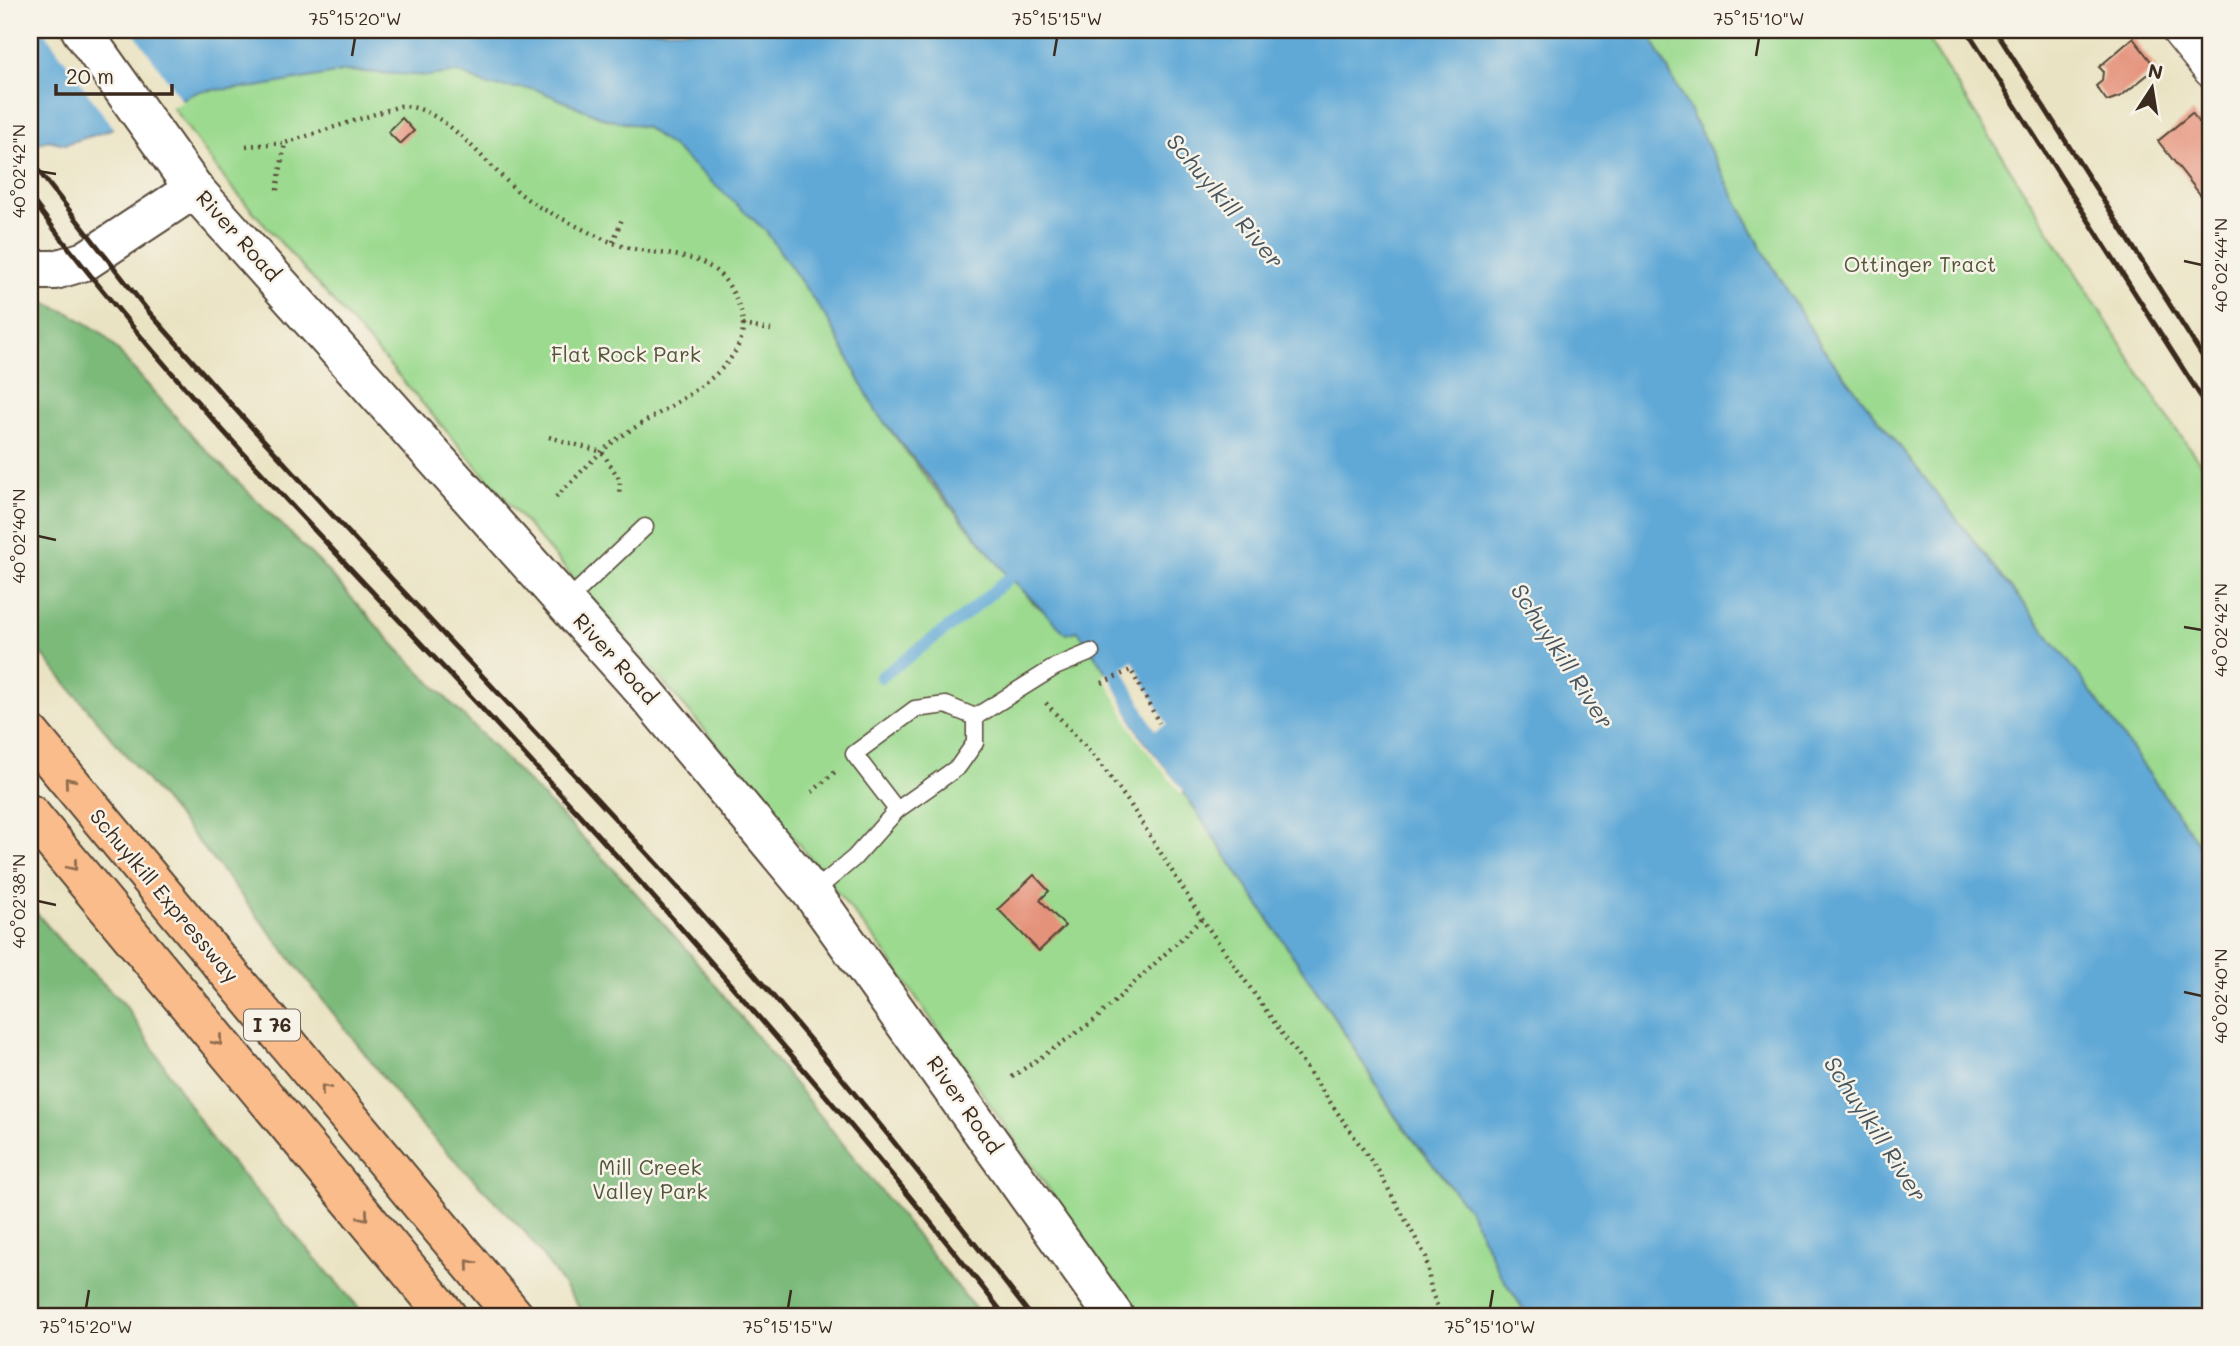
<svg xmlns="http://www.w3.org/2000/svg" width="2240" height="1346" viewBox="0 0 2240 1346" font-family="Mali,sans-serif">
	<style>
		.green { fill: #9bda8f; stroke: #6b8256; stroke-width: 2 }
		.forest { fill: #7cba7a; stroke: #5c724c; stroke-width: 2 }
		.water { fill: #60a9d7; stroke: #4e6a7a; stroke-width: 2 }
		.pier { fill: #eae3c3 }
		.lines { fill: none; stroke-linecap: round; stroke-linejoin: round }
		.stream { stroke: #60a9d7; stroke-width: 12 }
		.building { fill: #e5927a }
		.service-casing { stroke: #554637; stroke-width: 19 }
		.minor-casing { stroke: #554637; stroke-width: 35 }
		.tertiary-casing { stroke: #554637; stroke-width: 42 }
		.motorway-casing { stroke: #554637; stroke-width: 42 }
		.path { stroke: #554637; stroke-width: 4.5; stroke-dasharray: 2 5; stroke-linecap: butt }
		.service { stroke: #fff; stroke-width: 16 }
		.minor { stroke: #fff; stroke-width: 32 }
		.tertiary { stroke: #fff; stroke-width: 38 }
		.motorway { stroke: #f9bc8a; stroke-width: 38 }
		.rail { stroke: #3b2a1e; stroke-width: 5 }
		.oneway { stroke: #906c4f }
		.ticks { fill: none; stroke: #3b2a1e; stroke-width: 2.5 }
		.labels { text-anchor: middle; stroke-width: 5; stroke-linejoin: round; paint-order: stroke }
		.shield { fill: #f7f3e8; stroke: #73665b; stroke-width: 2 }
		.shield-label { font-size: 19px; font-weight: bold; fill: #3b2a1e }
		.street-label { font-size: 21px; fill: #3b2a1e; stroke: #f7f3e8 }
		.park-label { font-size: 21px; fill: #53563a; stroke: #f7f3e8 }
		.water-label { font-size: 23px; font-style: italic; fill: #48565f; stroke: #f7f3e8 }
		.neatline { fill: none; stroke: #3b2a1e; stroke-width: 2.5 }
		.ticks-label { font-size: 18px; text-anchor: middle; fill: #3b2a1e }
	</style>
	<rect width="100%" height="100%" fill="#f7f3e8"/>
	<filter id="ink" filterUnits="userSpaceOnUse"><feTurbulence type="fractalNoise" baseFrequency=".0143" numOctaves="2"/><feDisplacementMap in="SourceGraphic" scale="14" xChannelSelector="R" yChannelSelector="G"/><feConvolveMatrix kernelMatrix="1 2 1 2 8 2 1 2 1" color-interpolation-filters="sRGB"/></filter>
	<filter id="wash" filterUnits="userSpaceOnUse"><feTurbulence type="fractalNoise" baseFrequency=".00686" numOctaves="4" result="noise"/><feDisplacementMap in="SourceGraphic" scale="28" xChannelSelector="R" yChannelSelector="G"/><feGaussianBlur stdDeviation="1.57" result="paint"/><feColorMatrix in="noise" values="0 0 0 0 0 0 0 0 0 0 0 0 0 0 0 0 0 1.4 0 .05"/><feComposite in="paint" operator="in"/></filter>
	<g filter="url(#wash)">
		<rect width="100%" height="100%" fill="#eae3c3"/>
		<!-- green -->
		<g class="green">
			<polygon points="470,30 535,89 606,119 645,127 674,148 765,230 828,320 877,413 930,483 1034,604 1078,631 1104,669 1139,735 1182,790 1343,1031 1395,1117 1471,1213 1500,1274 1528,1316 1136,1316 882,948 735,765 391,367 227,182 165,97"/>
			<polygon points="1647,30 1922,30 2169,420 2210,476 2210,860 2079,675 1821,346 1761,247"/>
		</g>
		<!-- forest -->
		<g class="forest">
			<polygon points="30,297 69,313 102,333 198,442 320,563 394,645 624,880 688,951 981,1316 586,1316 525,1232 419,1123 215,862 30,640"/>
			<polygon points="30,905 60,941 125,1005 214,1143 366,1316 30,1316"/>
		</g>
		<!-- water -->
		<polygon class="water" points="41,30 1647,30 1761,247 1821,346 2079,675 2210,860 2210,1316 1528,1316 1500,1274 1471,1213 1396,1117 1343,1030 1182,790 1139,735 1104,669 1078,631 1066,634 1004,571 877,413 828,320 765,230 674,148 645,127 606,119 535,89 489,86 458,72 429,76 347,71 257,87 200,91 101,133 65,144 48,140 30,147 30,35"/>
		<!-- pier -->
		<g class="pier">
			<polygon points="43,30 132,30 183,102 115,131"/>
			<polygon points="1133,661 1167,724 1155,730 1122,667"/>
			<polygon points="1108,673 1140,737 1184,791 1181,794 1136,737 1103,675"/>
		</g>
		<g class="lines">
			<!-- stream -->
			<polyline class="stream" points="881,677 964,616 1022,567"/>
		</g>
		<g id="blocks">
			<!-- building -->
			<g class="building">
				<polygon points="2133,38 2156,68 2121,96 2107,101 2096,86 2102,81 2103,71 2099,67"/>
				<polygon points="2192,113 2210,137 2210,192 2203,198 2158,141"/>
				<polygon points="402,118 414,131 400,144 388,132"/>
				<polygon points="1034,875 1049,891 1040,900 1065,926 1039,951 998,909"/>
			</g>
		</g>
	</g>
	<g filter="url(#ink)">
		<use href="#blocks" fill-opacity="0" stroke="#554637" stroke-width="2"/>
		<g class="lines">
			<!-- service casing -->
			<g class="service-casing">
				<g id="service">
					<polyline points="565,603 645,527"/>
					<polyline points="975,717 1055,667 1091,652"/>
					<polyline points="897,810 958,767 975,743 975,717"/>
					<polyline points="812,893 854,858 897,810 854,754 915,709 946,705 975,717"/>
				</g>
			</g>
			<!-- minor casing -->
			<g class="minor-casing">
				<polyline id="minor" points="2177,30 2210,71"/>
			</g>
			<!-- tertiary casing -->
			<g class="tertiary-casing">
				<g id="tertiary">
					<polyline points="81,30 194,189 644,691 812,893 1114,1316"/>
					<polyline points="30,270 55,270 85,261 194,189"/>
				</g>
			</g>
			<!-- motorway casing -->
			<g class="motorway-casing">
				<g id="motorway">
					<polyline points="30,734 514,1316"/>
					<polyline points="30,814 447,1316"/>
				</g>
			</g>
			<!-- path -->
			<g class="path">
				<polyline points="246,146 285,143"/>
				<path d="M277 190 285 143 400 106C453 105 497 186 543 209 568 221 593 236 619 245 651 256 688 250 716 271 727 280 734 293 739 306 766 370 651 412 613 442 593 458 575 479 556 497"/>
				<polyline points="613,242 622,219"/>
				<polyline points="742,325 771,330"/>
				<polyline points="549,437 602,452 620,480 619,496"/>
				<polyline points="1102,683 1131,670 1159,723"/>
				<polyline points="1046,703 1099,762 1130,804 1202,919 1379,1172 1426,1257 1431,1290 1441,1316"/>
				<polyline points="812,792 835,772"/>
				<polyline points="1012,1077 1095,1020 1202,919"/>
			</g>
			<!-- service -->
			<use href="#service" class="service"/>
			<!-- minor -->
			<use href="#minor" class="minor"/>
			<!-- tertiary -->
			<use href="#tertiary" class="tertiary"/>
			<!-- motorway -->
			<use href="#motorway" class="motorway"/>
			<!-- rail -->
			<g class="rail">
				<polyline points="1967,30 2210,411"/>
				<polyline points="1995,30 2210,368"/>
				<path d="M30 160 148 311 220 392C375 565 538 732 694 905 812 1038 923 1176 1031 1316"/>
				<path d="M30 197C163 377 322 537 474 700 659 899 838 1102 1005 1316"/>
			</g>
		</g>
		<!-- one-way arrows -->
		<defs><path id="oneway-chevron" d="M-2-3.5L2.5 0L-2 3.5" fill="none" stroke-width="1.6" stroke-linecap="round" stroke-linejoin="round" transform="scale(1.75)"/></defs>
		<g class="oneway">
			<use href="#oneway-chevron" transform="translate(69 782) rotate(-130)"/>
			<use href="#oneway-chevron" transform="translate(73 866) rotate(50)"/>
			<use href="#oneway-chevron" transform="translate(218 1041) rotate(50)"/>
			<use href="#oneway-chevron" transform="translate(325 1089) rotate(-130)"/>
			<use href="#oneway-chevron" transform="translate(364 1216) rotate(50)"/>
			<use href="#oneway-chevron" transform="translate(470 1264) rotate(-130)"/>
		</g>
	</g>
	<!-- ticks -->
	<path class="ticks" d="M352 56 355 38M1054 56 1057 38M1756 56 1759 38M38 171 56 174M2184 261 2202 265M38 536 56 540M2184 627 2202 630M38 901 56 905M2184 992 2202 996M86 1308 89 1290M788 1308 791 1290M1490 1308 1493 1290"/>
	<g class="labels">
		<!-- shield labels -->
		<rect class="shield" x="244" y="1009.5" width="56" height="31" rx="5"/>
		<g class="shield-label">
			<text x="272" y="1032">I 76</text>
		</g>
		<!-- street labels -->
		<g class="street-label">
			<text transform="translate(238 236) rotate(48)" y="7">River Road</text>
			<text transform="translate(615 659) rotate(48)" y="7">River Road</text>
			<text transform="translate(164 896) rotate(50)" y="7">Schuylkill Expressway</text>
			<text transform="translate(964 1105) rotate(55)" y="7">River Road</text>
		</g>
		<!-- park labels -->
		<g class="park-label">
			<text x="1920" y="272">Ottinger Tract</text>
			<text x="626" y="362">Flat Rock Park</text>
			<text x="650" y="1175">Mill Creek<tspan x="650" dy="24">Valley Park</tspan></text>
		</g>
		<!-- water labels -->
		<g class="water-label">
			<text transform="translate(1225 201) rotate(50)" y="8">Schuylkill River</text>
			<text transform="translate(1562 656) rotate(57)" y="8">Schuylkill River</text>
			<text transform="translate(1875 1129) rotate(57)" y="8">Schuylkill River</text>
		</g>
	</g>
	<!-- margin -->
	<rect width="2240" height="1346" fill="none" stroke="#f7f3e8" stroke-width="77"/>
	<!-- north arrow -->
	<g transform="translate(2152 88) rotate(12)" stroke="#f7f3e8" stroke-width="5" paint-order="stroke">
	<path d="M0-5L12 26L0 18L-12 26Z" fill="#3b2a1e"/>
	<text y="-10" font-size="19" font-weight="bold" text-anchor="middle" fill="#3b2a1e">N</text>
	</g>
	<!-- scale -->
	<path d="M56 84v10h116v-10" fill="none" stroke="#3b2a1e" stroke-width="3.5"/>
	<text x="66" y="84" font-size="21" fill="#3b2a1e" stroke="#f7f3e8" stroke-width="5" paint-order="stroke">20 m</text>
	<rect x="38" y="38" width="2164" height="1270" class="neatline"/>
	<g class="ticks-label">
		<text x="355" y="25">75°15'20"W</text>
		<text x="1057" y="25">75°15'15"W</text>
		<text x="1759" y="25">75°15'10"W</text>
		<text transform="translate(19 171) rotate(-90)" y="6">40°02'42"N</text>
		<text transform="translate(2221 265) rotate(-90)" y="6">40°02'44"N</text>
		<text transform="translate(19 536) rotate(-90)" y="6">40°02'40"N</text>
		<text transform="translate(2221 630) rotate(-90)" y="6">40°02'42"N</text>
		<text transform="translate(19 901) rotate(-90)" y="6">40°02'38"N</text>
		<text transform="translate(2221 996) rotate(-90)" y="6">40°02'40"N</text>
		<text x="86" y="1333">75°15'20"W</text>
		<text x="788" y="1333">75°15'15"W</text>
		<text x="1490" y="1333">75°15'10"W</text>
	</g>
</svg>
